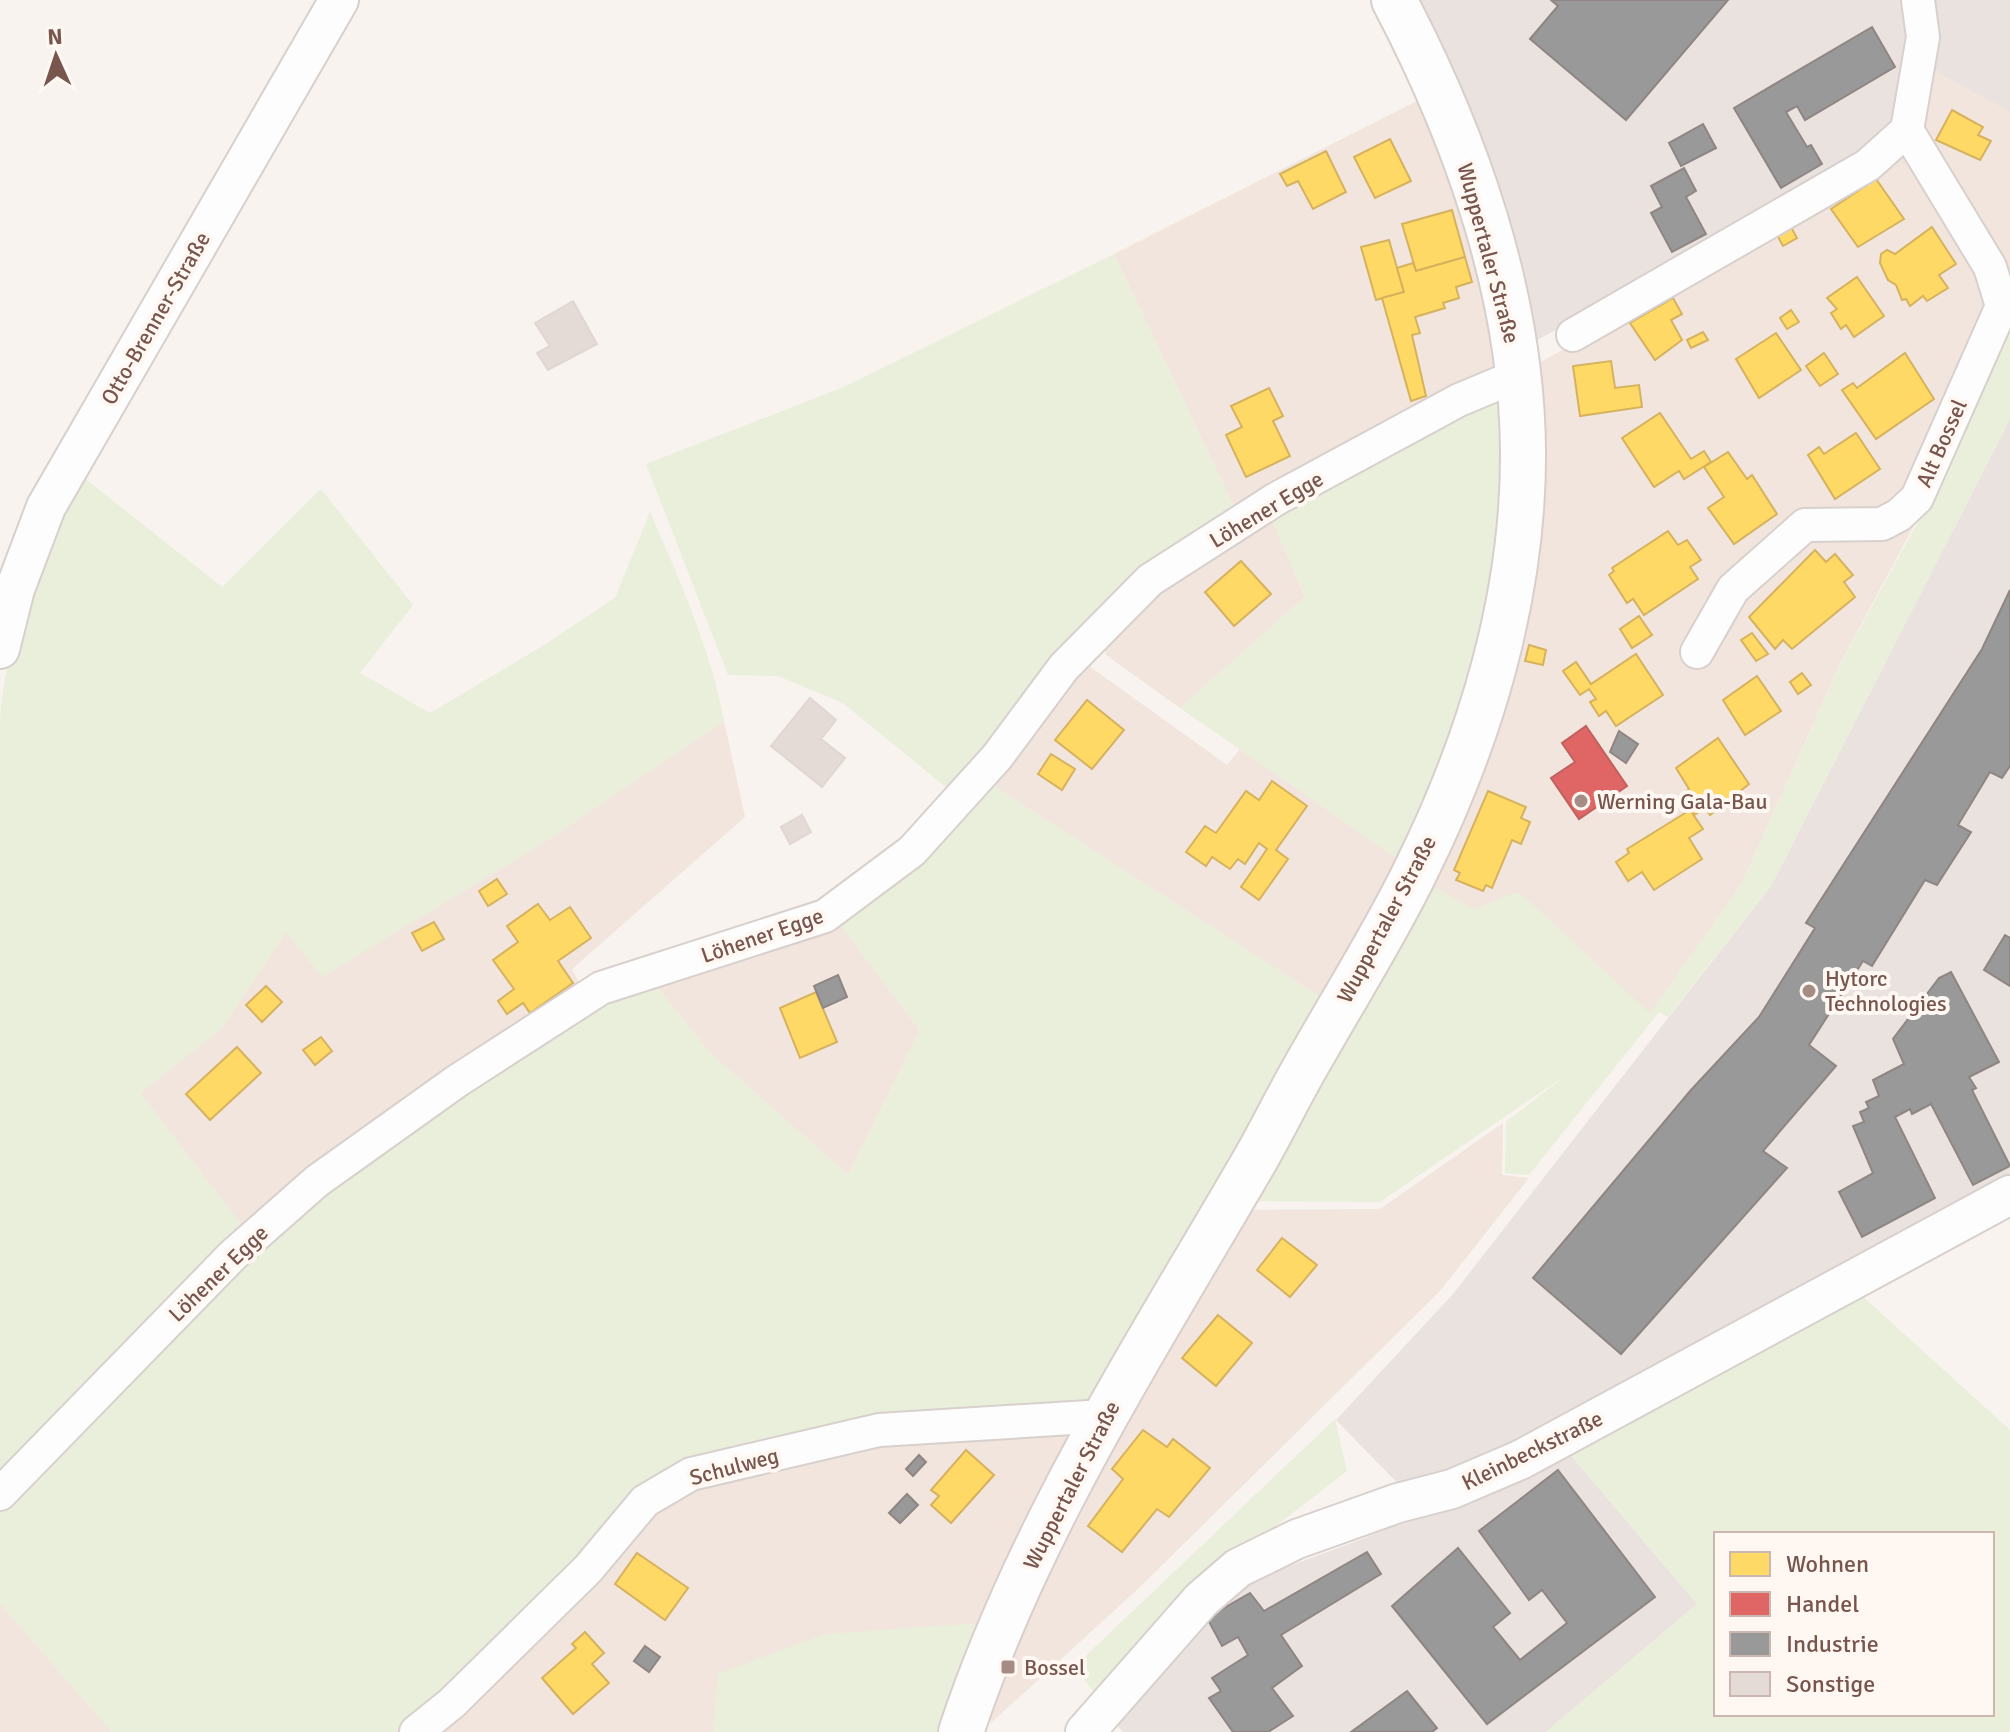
<svg xmlns="http://www.w3.org/2000/svg" width="2010" height="1732" viewBox="0 0 2010 1732" font-family="Signika,sans-serif">
	<style>
		.residential { fill: #f1e5dd }
		.industrial { fill: #eae2de }
		.green { fill: #e9efda; fill-rule: evenodd }
		.homes { fill: #ffd966; stroke: #d6b25f; stroke-width: 2 }
		.shops { fill: #e06666; stroke: #c1615f; stroke-width: 2 }
		.industry { fill: #999; stroke: #8f8582; stroke-width: 2 }
		.building { fill: #e5dbd6; stroke: #e1d6d1; stroke-width: 2 }
		.lines { fill: none; stroke-linecap: round; stroke-linejoin: round }
		.minor-casing { stroke: #d8d0cd; stroke-width: 36 }
		.tertiary-casing { stroke: #d8d0cd; stroke-width: 42 }
		.secondary-casing { stroke: #d8cfcb; stroke-width: 48 }
		.minor { stroke: #fefdfd; stroke-width: 32 }
		.tertiary { stroke: #fefdfd; stroke-width: 38 }
		.secondary { stroke: #fefdfd; stroke-width: 44 }
		.poi-dot { fill: #a58d86; stroke: #fff8f2; stroke-width: 3 }
		.labels { text-anchor: middle; stroke-width: 8; stroke-linejoin: round; paint-order: stroke }
		.street-label { font-size: 22px; fill: #78564e; stroke: #fff8f2 }
		.poi-label { font-size: 22px; fill: #78564e; stroke: #fff8f2; text-anchor: start }
	</style>
	<rect width="100%" height="100%" fill="#f8f3ef"/>
	<!-- residential -->
	<g class="residential">
		<polygon points="1935,71 2010,112 2010,295 1919,128"/>
		<polygon points="1419,100 1461,182 1502,368 1237,513 1114,254"/>
		<polygon points="1908,149 1984,269 1988,315 1898,505 1915,524 1841,662 1741,885 1649,1015 1427,884 1535,365 1727,261"/>
		<polygon points="1270,515 1305,597 1180,708 1106,655 1104,642 1158,586"/>
		<polygon points="1085,663 1227,765 1240,749 1398,859 1326,1001 989,783"/>
		<polygon points="724,721 745,817 572,969 581,987 246,1231 140,1093 222,1028 286,932 323,976 546,841"/>
		<polygon points="836,919 920,1030 848,1175 711,1054 651,980"/>
		<polygon points="1503,1123 1502,1175 1529,1178 1440,1291 1140,1587 991,1723 985,1691 1018,1621 1241,1210 1380,1209"/>
		<polygon points="1078,1427 945,1732 427,1732 650,1508 694,1483 879,1437"/>
		<polygon points="0,1603 112,1732 0,1732"/>
	</g>
	<!-- industrial -->
	<g class="industrial">
		<polygon points="1408,0 2010,0 2010,112 1913,59 1895,127 1874,151 1718,246 1533,342"/>
		<polygon points="2010,419 2010,1184 1413,1499 1336,1420 1453,1294 1771,886"/>
		<polygon points="1568,1452 1697,1604 1546,1732 1123,1732 1112,1720 1241,1584 1365,1538"/>
	</g>
	<!-- green -->
	<g class="green">
		<polygon points="1114,254 1237,513 953,793 843,703 778,676 728,675 646,464 844,387"/>
		<polygon points="2010,317 2010,419 1771,886 1668,1017 1659,1012 1529,1175 1505,1173 1506,1122 1566,1075 1380,1202 1245,1201 1426,883 1474,909 1519,892 1650,1013 1741,885 1841,663 1916,525"/>
		<path d="M1489 394 1504 399C1509 518 1491 648 1445 759 1430 793 1414 826 1398 859L1180 708 1305 597 1270 515Z"/>
		<path d="M83 477 222 587 321 489 413 605 360 673 430 713 541 647 615 598 650 512C679 579 711 649 724 721L546 841 322 977 286 932 222 1028 140 1093 246 1231 0 1482V718C8 631 39 553 83 477Z"/>
		<polygon points="989,783 1326,1001 1085,1408 686,1467 408,1732 112,1732 0,1603 0,1505 262,1237 599,996 651,980 711,1054 848,1175 920,1030 836,919"/>
		<path d="M1860 1294 2010 1430V1732H1546L1697 1604 1568 1452ZM1716 1534H1992V1714H1716Z"/>
		<polygon points="1335,1419 1347,1471 1229,1562 1101,1701 1074,1667"/>
		<polygon points="982,1623 945,1732 713,1732 718,1674 825,1634"/>
	</g>
	<!-- homes -->
	<g class="homes">
		<polygon points="1952,110 1983,127 1978,135 1991,141 1980,160 1936,140"/>
		<polygon points="1390,139 1411,181 1375,198 1354,157"/>
		<polygon points="1326,151 1346,192 1313,209 1298,181 1287,186 1280,174"/>
		<polygon points="1876,179 1904,219 1858,247 1831,209"/>
		<polygon points="1452,210 1465,257 1416,271 1402,224"/>
		<polygon points="1791,227 1797,238 1783,246 1777,235"/>
		<polygon points="1932,227 1956,264 1939,275 1948,288 1927,301 1923,296 1910,306 1906,299 1902,300 1896,285 1888,280 1880,263 1881,254 1887,250 1895,254"/>
		<polygon points="1389,240 1404,292 1376,300 1361,247"/>
		<polygon points="1465,257 1472,282 1456,287 1459,298 1443,303 1445,308 1415,317 1420,333 1412,335 1426,396 1411,401 1382,298 1404,292 1397,268 1413,263 1416,271"/>
		<polygon points="1857,277 1884,316 1854,337 1846,325 1841,329 1831,313 1837,309 1827,298"/>
		<polygon points="1673,298 1682,314 1671,320 1682,340 1655,360 1630,323"/>
		<polygon points="1791,310 1799,322 1787,329 1780,318"/>
		<polygon points="1703,332 1708,340 1691,348 1687,340"/>
		<polygon points="1776,333 1801,370 1759,398 1736,359"/>
		<polygon points="1824,353 1838,374 1820,386 1806,366"/>
		<polygon points="1905,353 1934,399 1876,439 1842,390 1853,383 1857,388"/>
		<polygon points="1611,361 1615,388 1639,385 1642,407 1580,416 1573,366"/>
		<polygon points="1269,388 1283,416 1273,421 1290,456 1246,477 1226,435 1242,427 1231,406"/>
		<polygon points="1660,413 1691,459 1704,451 1711,462 1684,479 1679,471 1654,487 1622,438"/>
		<polygon points="1856,433 1880,469 1835,499 1808,455 1819,447 1824,454"/>
		<polygon points="1728,452 1747,479 1752,475 1777,514 1734,544 1708,508 1724,497 1704,467"/>
		<polygon points="1668,531 1678,545 1687,540 1701,560 1690,567 1698,579 1644,615 1633,599 1627,603 1609,575 1614,571 1612,568"/>
		<polygon points="1815,550 1826,562 1835,554 1853,575 1844,582 1855,597 1792,649 1783,640 1775,649 1749,617"/>
		<polygon points="1241,561 1271,594 1234,626 1205,592"/>
		<polygon points="1639,616 1652,635 1632,648 1620,629"/>
		<polygon points="1752,633 1768,654 1756,661 1741,640"/>
		<polygon points="1529,645 1546,650 1543,665 1525,661"/>
		<polygon points="1636,654 1663,695 1616,726 1606,711 1599,716 1590,702 1596,699 1589,689 1580,695 1563,671 1576,662 1591,684"/>
		<polygon points="1802,673 1811,685 1798,694 1790,682"/>
		<polygon points="1757,676 1781,711 1745,735 1723,700"/>
		<polygon points="1087,700 1124,730 1092,769 1055,740"/>
		<polygon points="1718,738 1749,784 1710,815 1705,808 1694,815 1681,795 1689,789 1676,768"/>
		<polygon points="1051,754 1075,769 1062,790 1038,774"/>
		<polygon points="1272,781 1307,806 1276,850 1288,859 1259,900 1241,887 1267,849 1259,843 1245,864 1238,859 1230,869 1212,857 1206,866 1186,852 1205,826 1216,833 1246,791 1259,800"/>
		<polygon points="1488,791 1526,807 1521,818 1530,822 1521,844 1512,840 1492,888 1486,885 1483,891 1456,880 1460,873 1454,870"/>
		<polygon points="1690,810 1703,829 1689,838 1702,859 1654,890 1642,872 1628,881 1616,862 1629,853 1627,849"/>
		<polygon points="497,879 507,894 488,906 479,891"/>
		<polygon points="538,904 550,920 570,907 591,938 558,961 573,983 530,1013 523,1003 507,1014 498,1001 514,989 493,960 518,942 507,926"/>
		<polygon points="434,922 444,939 422,951 412,933"/>
		<polygon points="266,986 282,1002 262,1022 246,1005"/>
		<polygon points="816,992 837,1042 800,1058 780,1008"/>
		<polygon points="321,1037 332,1051 315,1065 303,1050"/>
		<polygon points="237,1047 261,1073 210,1120 186,1094"/>
		<polygon points="1282,1238 1317,1265 1290,1297 1257,1270"/>
		<polygon points="1218,1315 1252,1343 1216,1386 1182,1358"/>
		<polygon points="1143,1430 1167,1447 1173,1439 1210,1468 1169,1517 1157,1509 1122,1552 1088,1526 1123,1479 1112,1469"/>
		<polygon points="966,1450 994,1475 951,1523 931,1505 939,1496 931,1490"/>
		<polygon points="637,1553 688,1588 665,1620 615,1584"/>
		<polygon points="585,1632 604,1653 592,1664 609,1683 573,1714 542,1678 576,1648 572,1644"/>
	</g>
	<!-- shops -->
	<polygon class="shops" points="1586,726 1627,786 1579,819 1551,778 1575,762 1562,743"/>
	<!-- industry -->
	<g class="industry">
		<polygon points="1551,0 1728,0 1626,120 1530,39 1558,6"/>
		<polygon points="1872,27 1895,67 1805,120 1797,106 1786,112 1807,147 1811,145 1822,164 1781,188 1734,108"/>
		<polygon points="1703,124 1716,148 1681,166 1669,143"/>
		<polygon points="1684,168 1696,191 1686,197 1706,234 1672,252 1651,213 1662,207 1651,186"/>
		<polygon points="2010,590 2010,766 2002,778 1990,772 1958,825 1971,832 1937,885 1925,880 1872,966 1863,961 1809,1045 1836,1066 1763,1151 1787,1168 1621,1354 1533,1278 1691,1090 1759,1017 1815,928 1806,923 1982,649"/>
		<polygon points="1619,731 1638,744 1626,763 1610,752"/>
		<polygon points="2005,935 2010,938 2010,986 1984,970"/>
		<polygon points="1951,972 1999,1062 1969,1077 1976,1088 1972,1090 2010,1166 1973,1185 1931,1104 1912,1114 1910,1109 1895,1117 1935,1198 1862,1237 1839,1192 1873,1173 1853,1126 1864,1122 1860,1112 1869,1108 1866,1102 1879,1096 1873,1080 1904,1064 1893,1039 1939,978"/>
		<polygon points="838,975 847,997 823,1008 814,986"/>
		<polygon points="919,1455 926,1462 913,1476 906,1469"/>
		<polygon points="1558,1470 1655,1597 1487,1724 1392,1606 1458,1548 1510,1613 1493,1627 1520,1660 1567,1623 1542,1590 1529,1600 1479,1531"/>
		<polygon points="907,1494 918,1505 900,1523 889,1513"/>
		<polygon points="1367,1552 1381,1574 1281,1635 1302,1666 1272,1688 1293,1716 1268,1732 1233,1732 1209,1698 1221,1691 1212,1678 1248,1655 1238,1637 1222,1646 1207,1618 1250,1593 1264,1611"/>
		<polygon points="645,1646 660,1657 649,1672 634,1661"/>
		<polygon points="1407,1691 1437,1728 1432,1732 1351,1732"/>
	</g>
	<!-- building -->
	<g class="building">
		<polygon points="573,301 597,344 548,370 537,353 550,346 535,323"/>
		<polygon points="810,698 836,720 821,739 845,758 822,787 771,746"/>
		<polygon points="802,815 811,832 790,844 781,827"/>
	</g>
	<g class="lines">
		<!-- minor casing -->
		<g class="minor-casing">
			<g id="minor">
				<polyline points="1573,335 1868,165 1907,130 1923,37 1918,0"/>
				<polyline points="1697,652 1733,589 1805,525 1882,524 1899,515 1917,498 2002,306 1990,267 1907,130"/>
				<polyline points="0,1494 233,1255 317,1181 457,1081 601,988 825,916 912,851 997,757 1064,667 1150,580 1276,499 1459,400 1519,375"/>
				<polyline points="416,1732 452,1703 588,1569 645,1501 691,1474 879,1430 1104,1416"/>
			</g>
		</g>
		<!-- tertiary casing -->
		<g class="tertiary-casing">
			<g id="tertiary">
				<polyline points="0,649 15,589 46,507 339,0"/>
				<polyline points="1085,1732 1201,1600 1238,1568 1297,1539 1398,1503 1452,1489 1520,1460 2010,1195"/>
			</g>
		</g>
		<!-- secondary casing -->
		<g class="secondary-casing">
			<path id="secondary" d="M961 1732C1029 1527 1147 1346 1255 1160 1275 1125 1293 1087 1314 1052 1348 992 1386 932 1416 870 1480 741 1524 596 1523 451 1522 295 1466 137 1394 0"/>
		</g>
		<!-- minor -->
		<use href="#minor" class="minor"/>
		<!-- tertiary -->
		<use href="#tertiary" class="tertiary"/>
		<!-- secondary -->
		<use href="#secondary" class="secondary"/>
	</g>
	<!-- markers -->
	<g class="poi-dot">
		<circle cx="1581" cy="801" r="8"/>
		<circle cx="1809" cy="991" r="8"/>
		<rect x="1000" y="1659" width="16" height="16" rx="4"/>
	</g>
	<g class="labels">
		<!-- street labels -->
		<g class="street-label">
			<text transform="translate(1489 253) rotate(75)" y="8">Wuppertaler Straße</text>
			<text transform="translate(155 318) rotate(-60)" y="8">Otto-Brenner-Straße</text>
			<text transform="translate(1941 443) rotate(-66)" y="8">Alt Bossel</text>
			<text transform="translate(1266 509) rotate(-31)" y="8">Löhener Egge</text>
			<text transform="translate(1386 919) rotate(-62)" y="8">Wuppertaler Straße</text>
			<text transform="translate(762 935) rotate(-19)" y="8">Löhener Egge</text>
			<text transform="translate(218 1273) rotate(-44)" y="8">Löhener Egge</text>
			<text transform="translate(1532 1450) rotate(-26)" y="8">Kleinbeckstraße</text>
			<text transform="translate(734 1466) rotate(-15)" y="8">Schulweg</text>
			<text transform="translate(1071 1485) rotate(-63)" y="8">Wuppertaler Straße</text>
		</g>
		<!-- poi labels -->
		<g class="poi-label">
			<text x="1597" y="809">Werning Gala-Bau</text>
			<text x="1825" y="986">Hytorc<tspan x="1825" dy="25">Technologies</tspan></text>
			<text x="1024" y="1675">Bossel</text>
		</g>
	</g>
	<!-- legend -->
	<rect x="1714" y="1532" width="280" height="184" fill="#fff8f2" stroke="#c9b7b0" stroke-width="2"/>
	<rect x="1730" y="1552" width="40" height="24" fill="#ffd966" stroke="#c9b7b0" stroke-width="2"/>
	<text x="1786" y="1572" font-size="24" fill="#78564e">Wohnen</text>
	<rect x="1730" y="1592" width="40" height="24" fill="#e06666" stroke="#c9b7b0" stroke-width="2"/>
	<text x="1786" y="1612" font-size="24" fill="#78564e">Handel</text>
	<rect x="1730" y="1632" width="40" height="24" fill="#999999" stroke="#c9b7b0" stroke-width="2"/>
	<text x="1786" y="1652" font-size="24" fill="#78564e">Industrie</text>
	<rect x="1730" y="1672" width="40" height="24" fill="#e5dbd6" stroke="#c9b7b0" stroke-width="2"/>
	<text x="1786" y="1692" font-size="24" fill="#78564e">Sonstige</text>
	<!-- north arrow -->
	<g transform="translate(56 56) rotate(357)" stroke="#fff8f2" stroke-width="6" paint-order="stroke">
	<path d="M0-6L14 30L0 20L-14 30Z" fill="#78564e"/>
	<text y="-12" font-size="22" font-weight="bold" text-anchor="middle" fill="#78564e">N</text>
	</g>
</svg>
